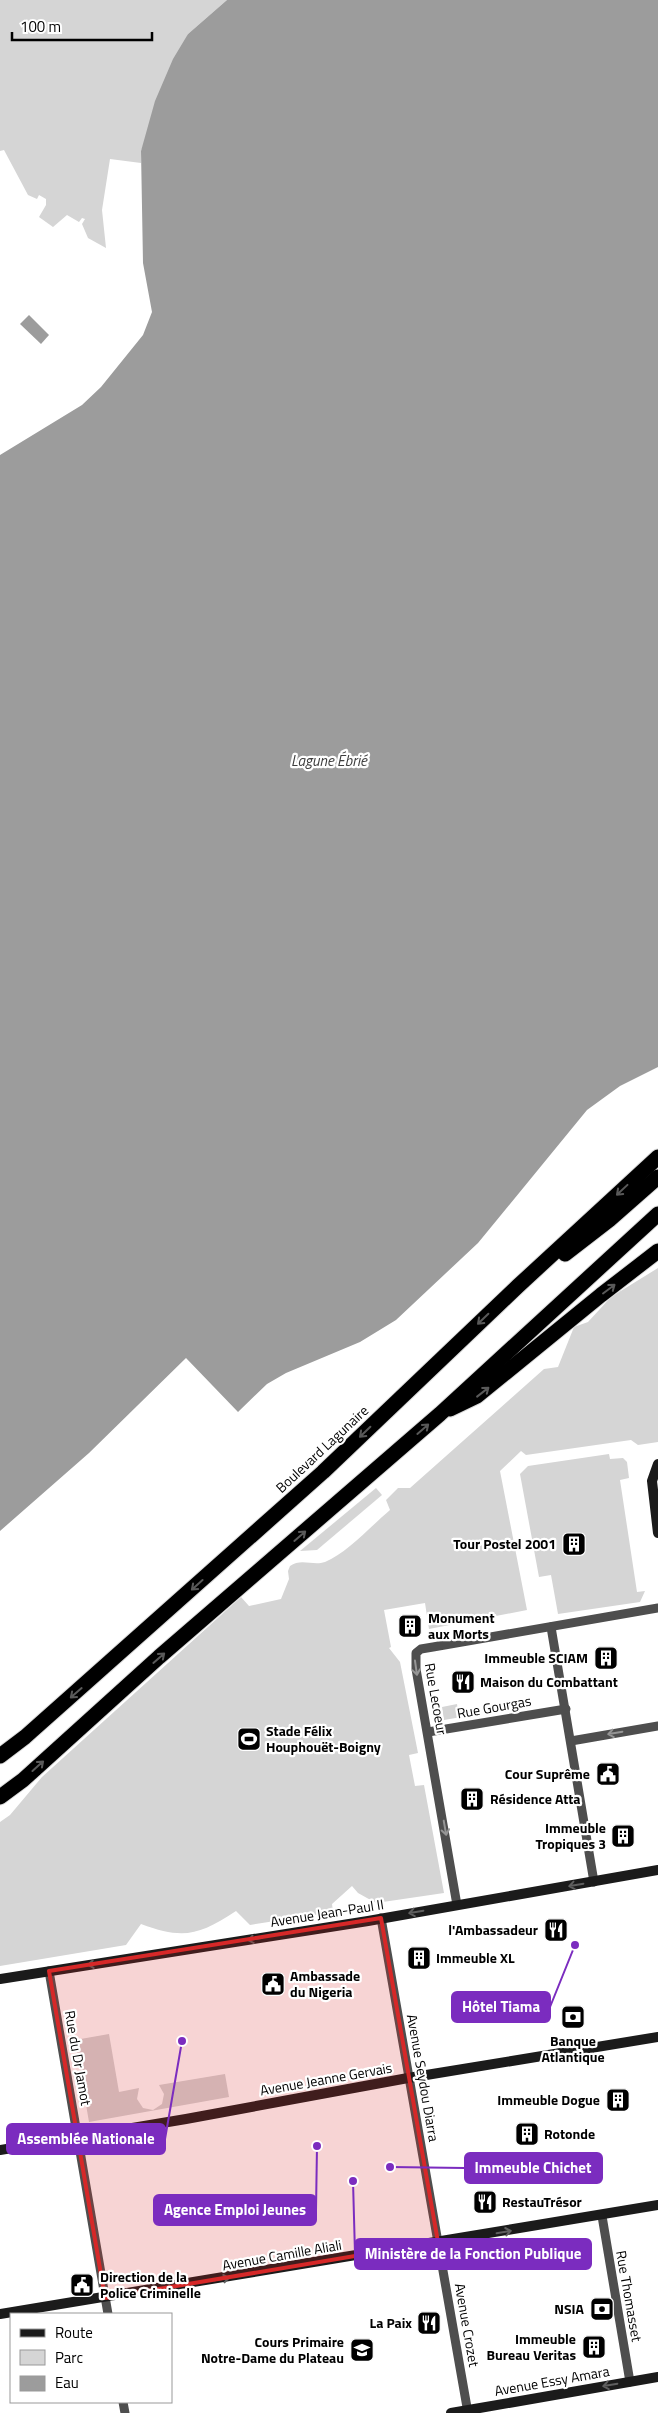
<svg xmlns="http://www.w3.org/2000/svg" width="658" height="2413" viewBox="0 0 658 2413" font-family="'Titillium Web',sans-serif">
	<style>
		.green { fill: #d5d5d5 }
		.water { fill: #9c9c9c }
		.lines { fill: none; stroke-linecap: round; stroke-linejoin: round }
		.highway-casing { stroke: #dbdbdb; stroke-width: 17 }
		.street { stroke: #4e4e4e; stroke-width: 9 }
		.secondary { stroke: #1b1b1b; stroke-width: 10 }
		.highway { stroke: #000; stroke-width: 15 }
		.oneway { stroke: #595959 }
		.oneway2 { stroke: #959595 }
		.oneway3 { stroke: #5f5f5f }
		.marked { fill: #d62828; fill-opacity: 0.2; stroke: #d62828; stroke-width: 4; stroke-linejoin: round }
		.labels { text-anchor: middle; stroke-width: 4.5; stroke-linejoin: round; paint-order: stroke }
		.street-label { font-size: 14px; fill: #000; stroke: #fff }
		.poi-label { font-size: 14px; font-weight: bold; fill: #000; stroke: #fff; text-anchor: end }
		.water-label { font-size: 15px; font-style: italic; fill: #3d3d3d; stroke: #fff }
		.leader { fill: none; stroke: #7b2cbf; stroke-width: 2 }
		.callout-dot { fill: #7b2cbf; stroke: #fff; stroke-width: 2 }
		.callout { fill: #7b2cbf; stroke: #7b2cbf; stroke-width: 2 }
		.callout-label { font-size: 15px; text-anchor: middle; font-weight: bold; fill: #fff }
	</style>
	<rect width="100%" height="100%" fill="#fff"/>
	<!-- green -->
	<g class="green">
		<polygon points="0,0 227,0 188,34 141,151 141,163 110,159 102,210 106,248 88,238 82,224 85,219 82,218 79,222 67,215 53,227 39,217 46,205 46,199 39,195 37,199 28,195 4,150 0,151"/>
		<path d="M658 1268V1442L638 1445 631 1440 526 1455 521 1451 500 1471 527 1610 429 1629 425 1603 384 1610 391 1647 389 1648 400 1662 418 1753 409 1755 415 1786 424 1785 444 1893 376 1903 358 1893 352 1886 332 1904 333 1912 250 1925 236 1911C199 1935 184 1940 141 1924L126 1945 0 1966V1822L10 1815 42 1777 241 1597 249 1606 281 1599 289 1579 288 1571 290 1566C301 1558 313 1566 325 1562 347 1553 371 1526 390 1510L386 1500 398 1488H410L544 1369 558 1367 574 1327 588 1322 611 1297Z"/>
		<polygon points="609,1454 610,1459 623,1458 627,1462 629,1478 620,1480 637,1592 645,1591 640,1602 558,1614 551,1575 539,1577 520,1474 528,1466"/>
		<polygon points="376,1488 382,1495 317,1550 300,1551"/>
		<polygon points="457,1704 458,1711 466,1710 467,1716 444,1720 442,1707"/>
		<polygon points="109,2034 119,2092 139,2088 137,2099 143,2108 153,2110 162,2104 164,2094 159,2085 225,2074 229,2097 89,2122 75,2040"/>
	</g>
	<!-- water -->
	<g class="water">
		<polygon points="227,0 658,0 658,1067 620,1086 587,1110 478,1243 396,1320 360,1342 286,1373 267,1384 238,1412 186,1358 89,1453 0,1531 0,455 82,405 101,387 143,335 152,312 143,263 141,151 155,101 173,59 188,34"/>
		<polygon points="29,315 49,335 41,344 20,324"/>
	</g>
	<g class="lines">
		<!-- highway casing -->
		<g class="highway-casing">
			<g id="highway">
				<polyline points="565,1254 609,1220 658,1177"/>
				<polyline points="450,1409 477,1396 601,1295 658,1251"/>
				<polyline points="0,1756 25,1737 323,1472 518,1286 658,1157"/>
				<polyline points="0,1797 23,1780 159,1657 440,1414 658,1214"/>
			</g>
		</g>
		<!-- street -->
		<g class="street">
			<polyline points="551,1627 594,1882"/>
			<polyline points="428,1732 566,1709"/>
			<polyline points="571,1741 658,1726"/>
			<polyline points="457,1905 416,1669 416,1653 421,1649 433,1647 658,1608"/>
			<polyline points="381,1918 468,2413"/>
			<polyline points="49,1971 108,2314"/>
			<polyline points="602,2216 630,2382"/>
			<polyline points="123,2402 125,2413"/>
		</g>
		<!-- secondary -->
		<g class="secondary">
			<polyline points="658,1464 652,1481 658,1533"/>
			<polyline points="0,1979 368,1921 658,1870"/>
			<polyline points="0,2150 186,2119 408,2078 658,2037"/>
			<polyline points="0,2314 658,2205"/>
			<polyline points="451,2413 658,2377"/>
		</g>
		<!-- highway -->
		<use href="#highway" class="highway"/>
	</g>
	<!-- one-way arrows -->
	<defs><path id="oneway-shaft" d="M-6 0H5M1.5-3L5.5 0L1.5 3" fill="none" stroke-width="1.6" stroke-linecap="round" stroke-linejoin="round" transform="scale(1.25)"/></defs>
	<g class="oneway">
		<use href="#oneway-shaft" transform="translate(622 1190) rotate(137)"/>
		<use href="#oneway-shaft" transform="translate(609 1289) rotate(-37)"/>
		<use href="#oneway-shaft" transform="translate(483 1319) rotate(136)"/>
		<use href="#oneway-shaft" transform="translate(483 1392) rotate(-38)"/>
		<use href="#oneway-shaft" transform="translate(423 1429) rotate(-41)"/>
		<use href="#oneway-shaft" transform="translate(365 1432) rotate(136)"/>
		<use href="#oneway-shaft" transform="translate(300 1536) rotate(-41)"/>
		<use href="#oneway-shaft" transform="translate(197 1585) rotate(138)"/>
		<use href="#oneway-shaft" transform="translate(159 1658) rotate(-41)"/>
		<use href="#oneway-shaft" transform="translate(76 1693) rotate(139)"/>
		<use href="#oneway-shaft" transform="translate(38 1766) rotate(-42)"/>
	</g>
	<g class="oneway2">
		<use href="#oneway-shaft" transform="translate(416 1668) rotate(82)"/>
		<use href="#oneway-shaft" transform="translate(615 1733) rotate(170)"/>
		<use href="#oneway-shaft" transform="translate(445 1828) rotate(80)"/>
	</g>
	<g class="oneway3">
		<use href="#oneway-shaft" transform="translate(576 1885) rotate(170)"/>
		<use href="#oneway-shaft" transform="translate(416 1912) rotate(170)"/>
		<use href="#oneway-shaft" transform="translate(255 1939) rotate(170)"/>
		<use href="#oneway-shaft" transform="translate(95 1964) rotate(173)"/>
		<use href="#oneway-shaft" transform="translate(504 2232) rotate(-9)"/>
		<use href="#oneway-shaft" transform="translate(222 2279) rotate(-10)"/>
		<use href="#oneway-shaft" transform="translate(610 2385) rotate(170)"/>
	</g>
	<!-- marked area -->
	<path class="marked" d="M381 1918 438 2242 105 2298 49 1971Z"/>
	<!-- icons -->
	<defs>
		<g id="building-square" transform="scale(1.25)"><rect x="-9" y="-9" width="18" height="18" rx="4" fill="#000" stroke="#fff"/><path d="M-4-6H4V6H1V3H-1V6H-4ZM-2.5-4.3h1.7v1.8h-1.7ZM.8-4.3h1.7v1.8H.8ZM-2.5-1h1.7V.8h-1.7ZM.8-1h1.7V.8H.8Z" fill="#fff"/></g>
		<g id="restaurant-square" transform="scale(1.25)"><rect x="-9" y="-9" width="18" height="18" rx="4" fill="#000" stroke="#fff"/><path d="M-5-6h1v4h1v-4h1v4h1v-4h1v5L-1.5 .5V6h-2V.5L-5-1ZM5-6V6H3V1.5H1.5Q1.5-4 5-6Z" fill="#fff"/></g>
		<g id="stadium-square" transform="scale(1.25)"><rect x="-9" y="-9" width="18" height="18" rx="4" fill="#000" stroke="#fff"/><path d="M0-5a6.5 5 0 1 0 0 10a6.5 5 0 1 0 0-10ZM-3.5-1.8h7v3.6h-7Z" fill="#fff"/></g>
		<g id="civic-square" transform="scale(1.25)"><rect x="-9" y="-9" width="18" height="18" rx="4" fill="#000" stroke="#fff"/><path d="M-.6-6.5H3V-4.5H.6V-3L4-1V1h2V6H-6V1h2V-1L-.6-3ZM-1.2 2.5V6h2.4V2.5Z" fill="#fff"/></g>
		<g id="bank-square" transform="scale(1.25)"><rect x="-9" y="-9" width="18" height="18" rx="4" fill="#000" stroke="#fff"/><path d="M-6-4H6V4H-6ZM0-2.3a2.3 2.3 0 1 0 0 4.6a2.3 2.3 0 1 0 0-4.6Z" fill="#fff"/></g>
		<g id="school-square" transform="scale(1.25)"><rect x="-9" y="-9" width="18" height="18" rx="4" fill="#000" stroke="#fff"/><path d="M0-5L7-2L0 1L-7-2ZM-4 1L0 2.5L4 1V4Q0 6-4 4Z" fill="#fff"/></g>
	</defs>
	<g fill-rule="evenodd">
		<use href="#building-square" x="574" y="1544"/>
		<use href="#building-square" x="410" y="1626"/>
		<use href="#building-square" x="606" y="1658"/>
		<use href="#restaurant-square" x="463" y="1682"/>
		<use href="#stadium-square" x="249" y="1739"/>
		<use href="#civic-square" x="608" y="1774"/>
		<use href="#building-square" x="472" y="1799"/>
		<use href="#building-square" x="623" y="1836"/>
		<use href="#restaurant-square" x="556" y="1930"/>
		<use href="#building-square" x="419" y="1958"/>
		<use href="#civic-square" x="273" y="1984"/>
		<use href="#bank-square" x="573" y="2017"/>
		<use href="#building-square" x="618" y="2100"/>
		<use href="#building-square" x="527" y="2134"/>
		<use href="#restaurant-square" x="485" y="2202"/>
		<use href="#civic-square" x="82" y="2285"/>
		<use href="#bank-square" x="602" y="2309"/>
		<use href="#restaurant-square" x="429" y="2323"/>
		<use href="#building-square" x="594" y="2347"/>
		<use href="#school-square" x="362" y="2350"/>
	</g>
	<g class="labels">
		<!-- street labels -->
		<g class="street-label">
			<text transform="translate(322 1449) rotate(-43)" y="5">Boulevard Lagunaire</text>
			<text transform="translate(436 1699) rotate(80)" y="5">Rue Lecoeur</text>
			<text transform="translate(494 1707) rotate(-10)" y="5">Rue Gourgas</text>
			<text transform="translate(327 1913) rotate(-9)" y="5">Avenue Jean-Paul II</text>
			<text transform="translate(78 2058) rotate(80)" y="5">Rue du Dr Jamot</text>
			<text transform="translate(423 2078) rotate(80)" y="5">Avenue Seydou Diarra</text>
			<text transform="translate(326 2079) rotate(-10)" y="5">Avenue Jeanne Gervais</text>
			<text transform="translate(282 2255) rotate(-10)" y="5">Avenue Camille Aliali</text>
			<text transform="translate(629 2296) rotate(80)" y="5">Rue Thomasset</text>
			<text transform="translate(467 2325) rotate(80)" y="5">Avenue Crozet</text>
			<text transform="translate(552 2381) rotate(-10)" y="5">Avenue Essy Amara</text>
		</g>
		<!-- poi labels -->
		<g class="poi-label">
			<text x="556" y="1549">Tour Postel 2001</text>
			<text x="428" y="1623" text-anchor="start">Monument<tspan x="428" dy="16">aux Morts</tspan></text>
			<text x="588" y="1663">Immeuble SCIAM</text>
			<text x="480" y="1687" text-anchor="start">Maison du Combattant</text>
			<text x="266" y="1736" text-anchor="start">Stade Félix<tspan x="266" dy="16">Houphouët-Boigny</tspan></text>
			<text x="590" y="1779">Cour Suprême</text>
			<text x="490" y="1804" text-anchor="start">Résidence Atta</text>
			<text x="606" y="1833">Immeuble<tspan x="606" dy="16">Tropiques 3</tspan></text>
			<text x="538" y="1935">l'Ambassadeur</text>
			<text x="436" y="1963" text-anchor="start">Immeuble XL</text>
			<text x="290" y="1981" text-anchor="start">Ambassade<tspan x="290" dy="16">du Nigeria</tspan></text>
			<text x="573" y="2046" text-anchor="middle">Banque<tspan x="573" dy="16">Atlantique</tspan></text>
			<text x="600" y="2105">Immeuble Dogue</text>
			<text x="544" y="2139" text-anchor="start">Rotonde</text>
			<text x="502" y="2207" text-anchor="start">RestauTrésor</text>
			<text x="100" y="2282" text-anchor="start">Direction de la<tspan x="100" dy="16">Police Criminelle</tspan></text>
			<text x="584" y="2314">NSIA</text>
			<text x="412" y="2328">La Paix</text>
			<text x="576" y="2344">Immeuble<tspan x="576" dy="16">Bureau Veritas</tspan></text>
			<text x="344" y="2347">Cours Primaire<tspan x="344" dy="16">Notre-Dame du Plateau</tspan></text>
		</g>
		<!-- water labels -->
		<g class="water-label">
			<text x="329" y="766">Lagune Ébrié</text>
		</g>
	</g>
	<!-- callouts -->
	<path class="leader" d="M575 1945L550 2007M182 2041L165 2139M390 2167L465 2168M317 2146L316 2210M353 2181L355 2254"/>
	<g class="callout-dot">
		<circle cx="575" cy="1945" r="5"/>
		<circle cx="182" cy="2041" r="5"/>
		<circle cx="390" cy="2167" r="5"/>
		<circle cx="317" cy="2146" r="5"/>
		<circle cx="353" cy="2181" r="5"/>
	</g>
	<g class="callout">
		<rect x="452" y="1992" width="98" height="30" rx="5"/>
		<rect x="7" y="2124" width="158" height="30" rx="5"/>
		<rect x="465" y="2153" width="137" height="30" rx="5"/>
		<rect x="154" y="2195" width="162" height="30" rx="5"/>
		<rect x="355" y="2239" width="236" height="30" rx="5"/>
	</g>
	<g class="callout-label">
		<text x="501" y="2012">Hôtel Tiama</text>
		<text x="86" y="2144">Assemblée Nationale</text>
		<text x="533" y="2173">Immeuble Chichet</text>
		<text x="235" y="2215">Agence Emploi Jeunes</text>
		<text x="473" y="2259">Ministère de la Fonction Publique</text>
	</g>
	<!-- legend -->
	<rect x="10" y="2313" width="162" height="90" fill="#ffffff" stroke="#999999"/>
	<rect x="20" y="2329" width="25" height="8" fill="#1b1b1b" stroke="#999999"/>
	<text x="55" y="2338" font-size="15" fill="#000000">Route</text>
	<rect x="20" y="2350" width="25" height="15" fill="#d5d5d5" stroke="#999999"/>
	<text x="55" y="2363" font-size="15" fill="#000000">Parc</text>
	<rect x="20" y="2376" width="25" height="15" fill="#9c9c9c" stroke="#999999"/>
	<text x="55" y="2388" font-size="15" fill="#000000">Eau</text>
	<!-- scale -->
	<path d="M12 32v8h140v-8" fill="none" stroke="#000000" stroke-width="2.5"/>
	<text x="20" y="32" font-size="15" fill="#000000" stroke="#ffffff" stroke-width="4" paint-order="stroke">100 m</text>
</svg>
